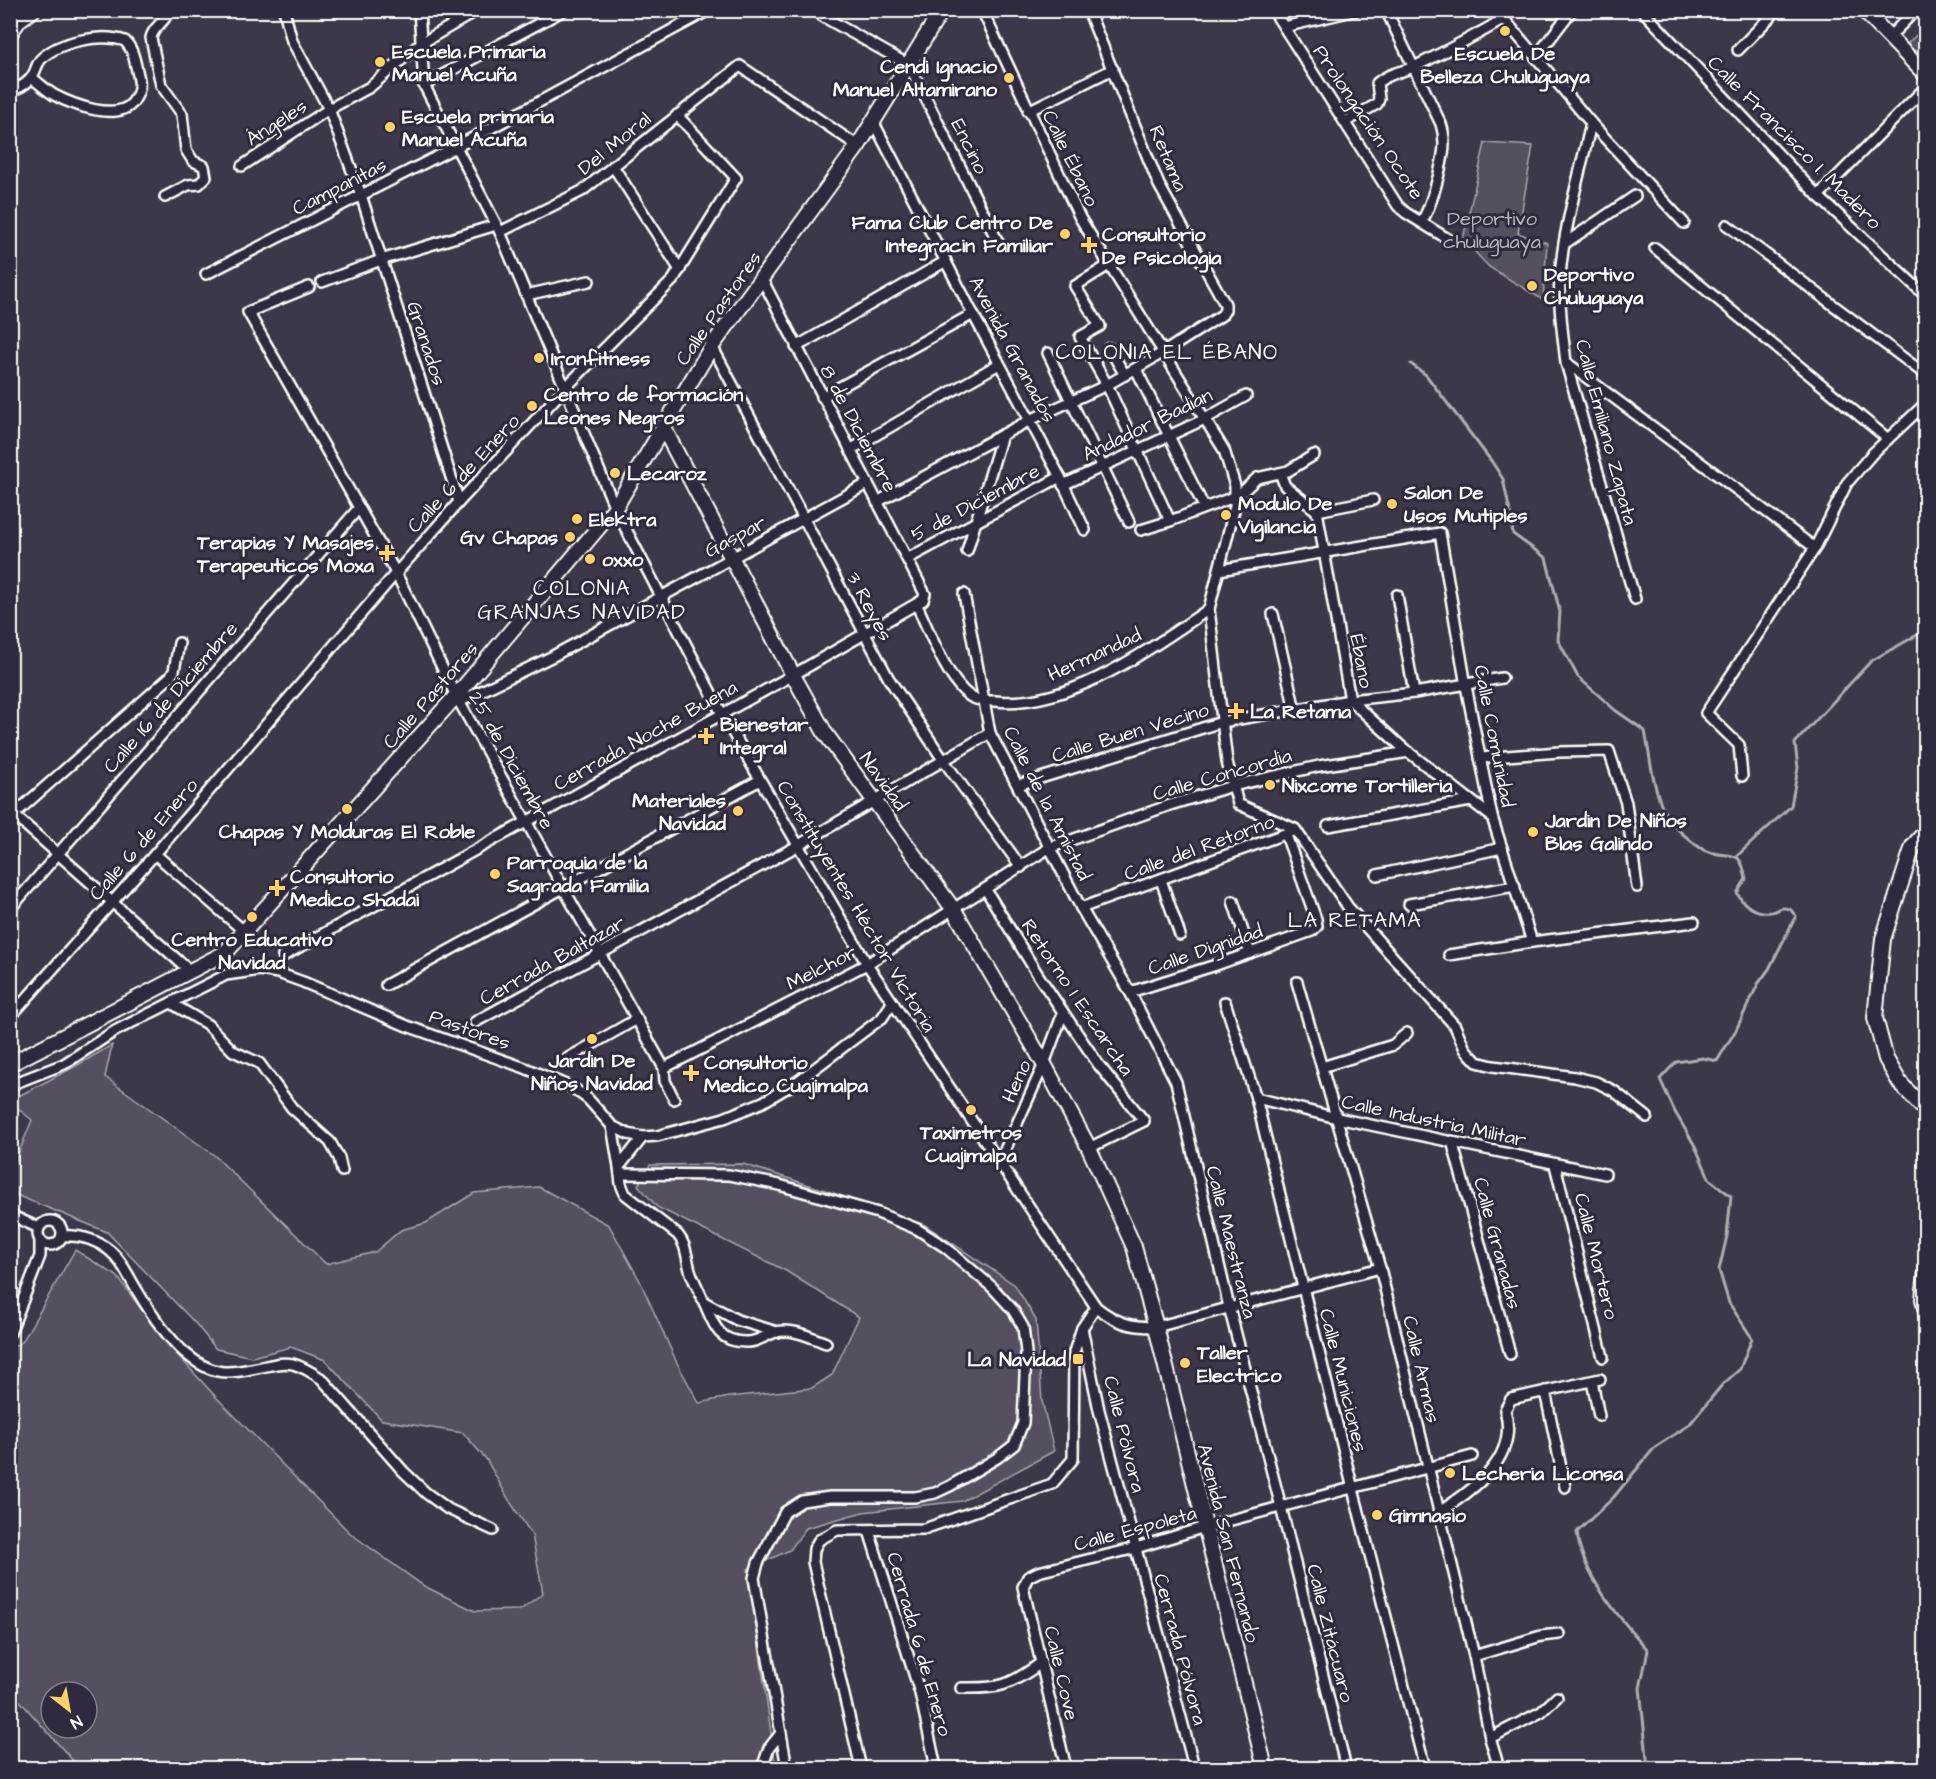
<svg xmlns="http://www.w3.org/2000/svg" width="1936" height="1779" viewBox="0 0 1936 1779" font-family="'Architects Daughter',sans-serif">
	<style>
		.green { fill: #555060; stroke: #aaa8b0; stroke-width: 1.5; fill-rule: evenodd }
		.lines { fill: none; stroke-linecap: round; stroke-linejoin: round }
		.stream { stroke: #afadb4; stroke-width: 3 }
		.street-casing { stroke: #fff; stroke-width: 14 }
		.secondary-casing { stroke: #fff; stroke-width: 18 }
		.street { stroke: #2f2a3d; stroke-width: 9 }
		.secondary { stroke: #2f2a3d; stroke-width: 14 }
		.poi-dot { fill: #ffd166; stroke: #2f2a3d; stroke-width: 2 }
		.labels { text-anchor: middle; stroke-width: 6; stroke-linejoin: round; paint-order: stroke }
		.poi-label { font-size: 20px; font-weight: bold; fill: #fff; stroke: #2f2a3d; text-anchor: start }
		.street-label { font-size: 20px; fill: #fff; stroke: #2f2a3d }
		.park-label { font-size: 20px; fill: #bbb9bf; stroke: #2f2a3d }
		.neighbourhood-label { font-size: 21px; letter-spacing: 1.5px; fill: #fff; stroke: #2f2a3d }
	</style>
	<rect width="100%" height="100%" fill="#3c3749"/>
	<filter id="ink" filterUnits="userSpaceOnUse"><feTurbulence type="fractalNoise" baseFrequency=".0167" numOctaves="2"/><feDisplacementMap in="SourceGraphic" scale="12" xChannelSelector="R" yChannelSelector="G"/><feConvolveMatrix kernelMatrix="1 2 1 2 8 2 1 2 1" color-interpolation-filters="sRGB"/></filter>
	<g filter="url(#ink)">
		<!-- green -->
		<g class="green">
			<polygon points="1925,27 1925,60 1907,44"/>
			<polygon points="1485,143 1533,146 1518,233 1547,243 1543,300 1489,267 1463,239"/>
			<path d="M112 1045 105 1077 214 1155 326 1264 375 1252 401 1230 426 1223 474 1193 539 1187 609 1225 640 1281 677 1363 699 1403 729 1397 812 1388 832 1375 859 1317 786 1271 657 1207 638 1185 650 1165 743 1164 825 1190 925 1225 1015 1285 1036 1320 1042 1401 1054 1451 962 1501 863 1512 806 1528 790 1550 748 1569 776 1768H74L75 1763 11 1691 10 1349 22 1342 75 1250 117 1276 163 1339 215 1396 351 1534 424 1586 475 1611 520 1610 543 1593 532 1535 509 1500 486 1459 463 1433 382 1420 325 1360 291 1347 252 1357 216 1349 196 1324 107 1232 11 1193 10 1174 32 1120 11 1103V1100L74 1067ZM51 1692H87V1728H51Z"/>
		</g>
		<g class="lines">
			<!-- stream -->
			<g class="stream">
				<path d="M1411 364 1426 375 1492 462 1503 479 1510 512 1513 534 1546 558 1560 612 1558 640 1578 677 1615 710 1645 731C1651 761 1653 796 1670 821 1675 828 1698 848 1706 851 1730 860 1740 845 1746 879L1737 893C1743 905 1756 914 1771 912 1781 911 1777 906 1790 909L1796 916 1769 969 1758 984 1736 1030 1717 1061 1703 1058 1676 1062 1660 1079 1675 1112 1695 1146 1710 1180 1731 1196 1727 1236 1719 1270 1729 1303 1752 1338 1740 1369 1722 1385 1689 1425 1655 1447 1613 1498 1577 1532C1581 1574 1621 1620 1648 1650L1640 1688 1648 1768"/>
				<polyline points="1737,856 1791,806 1798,768 1795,743 1871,661 1926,630"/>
			</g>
			<!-- street casing -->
			<g class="street-casing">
				<g id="street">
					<polyline points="284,10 292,41 329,109 361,195 459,502"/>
					<path d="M419 10 424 85 500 232 615 508 722 714 867 964 1096 1307C1117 1323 1129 1327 1156 1327L1380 1268"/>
					<polyline points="982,10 1080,218 1224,450 1235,486 1235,506 1209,609 1227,762 1238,804 1295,829 1348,907 1455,1026 1465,1049 1477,1062 1493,1066 1575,1077 1596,1082 1614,1091 1647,1117"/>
					<polyline points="1273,10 1398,206 1406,213 1448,239"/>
					<path d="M1386 10 1441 124C1443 130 1444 136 1444 143 1444 160 1431 209 1421 222"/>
					<polyline points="1500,10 1504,19 1591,123 1684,223"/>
					<polyline points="1642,10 1818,196 1926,296"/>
					<polyline points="822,16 909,65 998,242"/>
					<polyline points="1284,27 1357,10"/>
					<polyline points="1889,37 1916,10"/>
					<polyline points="1738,50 1777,10"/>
					<polyline points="1536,57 1572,10"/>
					<polyline points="424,85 564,10"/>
					<path d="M10 91C19 88 29 83 33 75 36 70 37 63 41 59 59 41 102 33 125 41 134 50 135 63 138 75 141 86 139 93 133 102 118 122 73 105 54 95 46 90 39 83 32 78"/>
					<polyline points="1028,111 1113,69"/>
					<path d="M1345 122 1377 104 1379 99 1377 83C1388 73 1403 72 1416 66 1446 51 1475 36 1504 19"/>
					<polyline points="874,123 973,314 1060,477 1085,530"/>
					<path d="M1591 123C1580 174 1564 225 1560 276 1558 304 1563 335 1566 363L1635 599"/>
					<polyline points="242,166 329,109 370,87 420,44 478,10"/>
					<polyline points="613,166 680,270"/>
					<polyline points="1818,196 1926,87"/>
					<path d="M165 197 188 185 199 184 206 177 204 166 193 161 186 150 182 114 161 85 151 38C153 26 166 23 168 10"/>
					<polyline points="1727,225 1926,375"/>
					<polyline points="500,232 582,191 740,66 858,146"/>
					<polyline points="1564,244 1635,196"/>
					<polyline points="1655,248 1888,439"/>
					<polyline points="1109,265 1075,286 1100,326 1080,337 1107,385 1170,521"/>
					<polyline points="206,274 456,147 709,10"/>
					<polyline points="322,282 381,260 496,225"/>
					<polyline points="309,287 248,312 396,573 456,696 664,1068 665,1081 674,1099"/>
					<polyline points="526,295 589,281"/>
					<polyline points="712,346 889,679 944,761 1021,867"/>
					<polyline points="796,347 946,261"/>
					<polyline points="1109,348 1125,375"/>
					<polyline points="1048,353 1129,522"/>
					<polyline points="1567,363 1815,548"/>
					<polyline points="1136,369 1204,507"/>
					<polyline points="822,397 973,314"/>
					<polyline points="850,450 999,364"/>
					<polyline points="1280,473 1285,486 1317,511"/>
					<polyline points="1063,485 1205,419 1246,396"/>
					<polyline points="877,502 1030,420 1107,385 1164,352 1222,315 1225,310 1225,304 1159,185 1088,10"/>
					<polyline points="1317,511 1350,700 1402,747 1492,817"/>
					<polyline points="1317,511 1373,500"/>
					<polyline points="1141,530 1170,521 1239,495 1257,478 1288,471 1314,455"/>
					<polyline points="967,551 1002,435"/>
					<polyline points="907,559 1060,477"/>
					<polyline points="1219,570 1440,533 1466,686 1492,817 1532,942"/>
					<polyline points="964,594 990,733 1081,908 1130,992 1176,1082 1229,1307 1281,1507 1346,1768"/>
					<polyline points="1397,595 1414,693"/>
					<path d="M917 605C928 629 950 687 973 698 979 701 989 701 995 701 1069 709 1151 648 1209 609"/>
					<polyline points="1273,614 1295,710"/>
					<polyline points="459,702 553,656 867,484"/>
					<polyline points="1480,758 1559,752 1609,751 1626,803 1637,887"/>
					<polyline points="1742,776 1739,745 1706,713 1815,548 1847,483 1872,454 1926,403"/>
					<polyline points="1018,785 1222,722 1350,700 1414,693 1502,678"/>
					<polyline points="14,815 190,971"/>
					<polyline points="10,818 170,677 174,671 179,643"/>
					<polyline points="1328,826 1471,801"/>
					<polyline points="155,854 245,932"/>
					<polyline points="1377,875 1502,848"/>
					<polyline points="1161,880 1180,935"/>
					<polyline points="986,890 1038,975 1098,1064 1144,1121 1089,1148"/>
					<polyline points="1233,901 1250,953"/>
					<polyline points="1409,904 1515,886"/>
					<polyline points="1081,908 1290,832"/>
					<polyline points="10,909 358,509"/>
					<polyline points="1449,955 1532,942 1694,922"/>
					<polyline points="283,956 793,675 923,600 925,594 907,559 762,279"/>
					<polyline points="1297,982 1380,1268 1474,1656 1490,1738 1499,1768"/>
					<polyline points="386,985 760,780"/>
					<polyline points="1130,992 1216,965 1312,931 1317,926 1316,919 1286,835"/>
					<polyline points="1225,1002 1256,1098 1353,1489 1425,1768"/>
					<polyline points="171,1003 208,1025 233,1051 259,1063 292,1108 330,1142 339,1158 342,1171"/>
					<polyline points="10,1017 155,854 396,573 459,502 564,389 673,280 736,178 677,115"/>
					<polyline points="475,1022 799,845 990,733"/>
					<polyline points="561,1062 637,1019"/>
					<polyline points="1322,1067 1393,1045 1407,1033"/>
					<polyline points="664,1068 867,964 1049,848 1170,805 1232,786 1319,766 1409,752"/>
					<polyline points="10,1085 64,1064 115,1031 226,975 260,970 278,973 303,982 407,1026 525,1068 573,1088 588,1099 612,1126 628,1134 643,1137 657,1136 724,1118 763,1102 798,1081 882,1018 892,1003"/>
					<polyline points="1256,1098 1337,1118 1605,1174"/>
					<polyline points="612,1126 619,1167"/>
					<path d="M643 1137 619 1167 621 1184 625 1194 678 1235C687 1246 686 1256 690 1270 693 1280 699 1290 703 1300 713 1321 716 1342 745 1342 757 1343 766 1335 776 1332 793 1328 810 1337 826 1343"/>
					<polyline points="1452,1141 1510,1354"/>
					<polyline points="999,1163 1044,1064 1063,1013"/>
					<polyline points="1555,1165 1603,1357"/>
					<polyline points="620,1174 729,1175 779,1185 878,1213 917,1229 945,1247 992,1287 1013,1310 1023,1327 1026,1352 1023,1423 1014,1445 997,1458 950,1486 935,1493 915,1497 830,1497 802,1501 785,1512 758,1563 754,1578 787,1768"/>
					<polyline points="10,1215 39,1228"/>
					<circle cx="50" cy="1233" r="12"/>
					<path d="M62 1236C79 1235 95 1239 109 1250 122 1260 129 1278 138 1292 151 1314 166 1336 185 1353 215 1379 231 1373 266 1366 275 1364 284 1362 293 1364 304 1367 313 1373 322 1379L403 1471 426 1493 448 1509 493 1530"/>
					<polyline points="704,1302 737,1320 777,1332"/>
					<polyline points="1082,1328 1099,1410 1192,1759"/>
					<polyline points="10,1333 40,1256 40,1240"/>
					<polyline points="1592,1381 1599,1416"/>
					<polyline points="1545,1391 1565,1487"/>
					<path d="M1438 1513C1474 1489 1519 1459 1505 1410L1511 1399 1600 1379"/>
					<polyline points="869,1531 920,1693 936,1768"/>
					<polyline points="1474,1656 1541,1636 1559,1634"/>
					<path d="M961 1688C1000 1689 1009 1686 1041 1663"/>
					<polyline points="1490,1738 1541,1712 1557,1697"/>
					<polyline points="762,1768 769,1748 781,1733"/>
					<polyline points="861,1768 813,1562 814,1549 819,1540 837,1530 924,1529 1052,1484 1073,1459 1074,1352 1082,1328 1096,1307"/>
					<polyline points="1066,1768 1023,1587 1028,1577 1038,1572 1136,1548 1205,1527 1472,1456"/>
				</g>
			</g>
			<!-- secondary casing -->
			<g class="secondary-casing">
				<g id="secondary">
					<polyline points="1863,10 1926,75"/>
					<polyline points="10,33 20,19 33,10"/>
					<polyline points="663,427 793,675 825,733 954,910 1044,1064 1089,1148 1134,1247 1156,1327 1265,1768"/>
					<polyline points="1926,831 1913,846 1883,939 1875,1018 1886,1059 1900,1083 1926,1111"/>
					<polyline points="10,1064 225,953 456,696 615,508 712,346 858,146 942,10"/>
					<polyline points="1926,1272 1923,1299 1926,1312"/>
				</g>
			</g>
			<!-- street -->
			<use href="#street" class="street"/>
			<!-- secondary -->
			<use href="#secondary" class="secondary"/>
		</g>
	</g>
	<!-- markers -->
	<g class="poi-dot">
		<circle cx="1505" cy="31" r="6"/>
		<circle cx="380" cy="62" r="6"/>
		<circle cx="1009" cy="78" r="6"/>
		<circle cx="390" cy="127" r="6"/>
		<circle cx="1065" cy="234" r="6"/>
		<path d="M1086 236h6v6h6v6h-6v6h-6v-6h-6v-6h6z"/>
		<circle cx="1532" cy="286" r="6"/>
		<circle cx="539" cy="358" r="6"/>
		<circle cx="532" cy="406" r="6"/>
		<circle cx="615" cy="473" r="6"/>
		<circle cx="1392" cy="504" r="6"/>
		<circle cx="1226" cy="515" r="6"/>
		<circle cx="577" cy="519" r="6"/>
		<circle cx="570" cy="537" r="6"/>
		<path d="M384 544h6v6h6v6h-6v6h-6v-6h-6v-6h6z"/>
		<circle cx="590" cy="559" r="6"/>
		<path d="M1233 702h6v6h6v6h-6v6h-6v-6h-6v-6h6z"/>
		<path d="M703 727h6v6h6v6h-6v6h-6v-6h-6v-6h6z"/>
		<circle cx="1270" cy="785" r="6"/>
		<circle cx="347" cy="809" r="6"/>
		<circle cx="738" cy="811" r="6"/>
		<circle cx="1533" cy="832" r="6"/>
		<circle cx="495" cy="874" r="6"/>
		<path d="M274 879h6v6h6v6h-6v6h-6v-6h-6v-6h6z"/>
		<circle cx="252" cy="917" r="6"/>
		<circle cx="592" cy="1039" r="6"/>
		<path d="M688 1064h6v6h6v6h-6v6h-6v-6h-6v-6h6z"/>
		<circle cx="971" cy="1110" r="6"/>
		<rect x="1072" y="1353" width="12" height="12" rx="3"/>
		<circle cx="1185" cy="1363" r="6"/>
		<circle cx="1450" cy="1473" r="6"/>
		<circle cx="1377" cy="1515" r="6"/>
	</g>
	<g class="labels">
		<!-- poi labels -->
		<g class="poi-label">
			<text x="392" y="58">Escuela Primaria<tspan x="392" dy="23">Manuel Acuña</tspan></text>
			<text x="1505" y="60" text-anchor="middle">Escuela De<tspan x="1505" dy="23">Belleza Chuluguaya</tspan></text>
			<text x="997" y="73" text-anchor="end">Cendi Ignacio<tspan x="997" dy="23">Manuel Altamirano</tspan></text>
			<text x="402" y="123">Escuela primaria<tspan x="402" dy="23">Manuel Acuña</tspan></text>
			<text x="1053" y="229" text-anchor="end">Fama Club Centro De<tspan x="1053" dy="23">Integracin Familiar</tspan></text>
			<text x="1102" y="241">Consultorio<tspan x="1102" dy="23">De Psicologia</tspan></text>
			<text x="1544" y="281">Deportivo<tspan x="1544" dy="23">Chuluguaya</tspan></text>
			<text x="551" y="365">Ironfitness</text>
			<text x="544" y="401">Centro de formación<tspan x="544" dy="23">Leones Negros</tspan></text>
			<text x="627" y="480">Lecaroz</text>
			<text x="1404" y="499">Salon De<tspan x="1404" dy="23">Usos Mutiples</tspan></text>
			<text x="1238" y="510">Modulo De<tspan x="1238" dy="23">Vigilancia</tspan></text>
			<text x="589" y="526">Elektra</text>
			<text x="558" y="544" text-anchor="end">Gv Chapas</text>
			<text x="374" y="549" text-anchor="end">Terapias Y Masajes<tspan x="374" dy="23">Terapeuticos Moxa</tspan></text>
			<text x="602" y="566">oxxo</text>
			<text x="1250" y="718">La Retama</text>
			<text x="720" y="731">Bienestar<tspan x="720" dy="23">Integral</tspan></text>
			<text x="1282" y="792">Nixcome Tortilleria</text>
			<text x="726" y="807" text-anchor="end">Materiales<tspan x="726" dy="23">Navidad</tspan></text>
			<text x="1545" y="827">Jardin De Niños<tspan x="1545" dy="23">Blas Galindo</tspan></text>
			<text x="347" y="838" text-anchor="middle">Chapas Y Molduras El Roble</text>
			<text x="507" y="869">Parroquia de la<tspan x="507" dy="23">Sagrada Familia</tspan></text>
			<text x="290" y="883">Consultorio<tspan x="290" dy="23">Medico Shadai</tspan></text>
			<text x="252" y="946" text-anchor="middle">Centro Educativo<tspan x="252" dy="23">Navidad</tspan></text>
			<text x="592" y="1067" text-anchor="middle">Jardin De<tspan x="592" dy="23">Niños Navidad</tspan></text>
			<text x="704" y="1069">Consultorio<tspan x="704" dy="23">Medico Cuajimalpa</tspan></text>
			<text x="971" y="1139" text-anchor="middle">Taximetros<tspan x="971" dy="23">Cuajimalpa</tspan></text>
			<text x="1197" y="1359">Taller<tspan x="1197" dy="23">Electrico</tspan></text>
			<text x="1066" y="1366" text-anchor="end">La Navidad</text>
			<text x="1462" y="1480">Lecheria Liconsa</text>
			<text x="1389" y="1522">Gimnasio</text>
		</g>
		<!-- street labels -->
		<g class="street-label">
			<text transform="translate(276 122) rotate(-33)" y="7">Ángeles</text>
			<text transform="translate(1369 122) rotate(56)" y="7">Prolongación Ocote</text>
			<text transform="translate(1795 142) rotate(45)" y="7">Calle Francisco I. Madero</text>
			<text transform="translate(614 143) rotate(-39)" y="7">Del Moral</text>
			<text transform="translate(970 146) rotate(64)" y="7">Encino</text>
			<text transform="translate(1071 158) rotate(64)" y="7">Calle Ébano</text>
			<text transform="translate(1169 158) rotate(67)" y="7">Retama</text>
			<text transform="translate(339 186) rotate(-27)" y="7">Campanitas</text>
			<text transform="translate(718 308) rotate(-55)" y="7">Calle Pastores</text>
			<text transform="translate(427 343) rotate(72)" y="7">Granados</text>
			<text transform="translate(1013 349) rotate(62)" y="7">Avenida Granados</text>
			<text transform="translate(1147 424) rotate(-26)" y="7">Andador Badian</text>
			<text transform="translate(859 428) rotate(62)" y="7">8 de Diciembre</text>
			<text transform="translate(1607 432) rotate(75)" y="7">Calle Emiliano Zapata</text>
			<text transform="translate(463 473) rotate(-47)" y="7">Calle 6 de Enero</text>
			<text transform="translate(975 502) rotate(-28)" y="7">5 de Diciembre</text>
			<text transform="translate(735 536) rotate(-28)" y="7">Gaspar</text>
			<text transform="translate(870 606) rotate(62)" y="7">3 Reyes</text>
			<text transform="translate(1094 654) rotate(-25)" y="7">Hermandad</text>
			<text transform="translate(1362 661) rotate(79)" y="7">Ébano</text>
			<text transform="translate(430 695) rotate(-49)" y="7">Calle Pastores</text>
			<text transform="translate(170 697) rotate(-49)" y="7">Calle 16 de Diciembre</text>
			<text transform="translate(1130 732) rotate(-17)" y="7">Calle Buen Vecino</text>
			<text transform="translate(645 735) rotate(-29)" y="7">Cerrada Noche Buena</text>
			<text transform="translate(1495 736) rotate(79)" y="7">Calle Comunidad</text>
			<text transform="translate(512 760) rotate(61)" y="7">25 de Diciembre</text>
			<text transform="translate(1222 774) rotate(-16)" y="7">Calle Concordia</text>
			<text transform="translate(884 781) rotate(54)" y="7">Navidad</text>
			<text transform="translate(1048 803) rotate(63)" y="7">Calle de la Amistad</text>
			<text transform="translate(143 839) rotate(-49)" y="7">Calle 6 de Enero</text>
			<text transform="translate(1199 847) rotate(-20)" y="7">Calle del Retorno</text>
			<text transform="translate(857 906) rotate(59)" y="7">Constituyentes Héctor Victoria</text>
			<text transform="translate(1205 949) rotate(-19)" y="7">Calle Dignidad</text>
			<text transform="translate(552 960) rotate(-29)" y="7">Cerrada Baltazar</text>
			<text transform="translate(821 967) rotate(-27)" y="7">Melchor</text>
			<text transform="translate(1078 997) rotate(56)" y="7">Retorno 1 Escarcha</text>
			<text transform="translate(470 1029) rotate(20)" y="7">Pastores</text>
			<text transform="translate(1016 1081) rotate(-66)" y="7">Heno</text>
			<text transform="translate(1434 1120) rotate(12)" y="7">Calle Industria Militar</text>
			<text transform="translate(1232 1242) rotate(76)" y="7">Calle Maestranza</text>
			<text transform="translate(1498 1243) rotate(75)" y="7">Calle Granadas</text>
			<text transform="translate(1597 1256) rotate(76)" y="7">Calle Mortero</text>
			<text transform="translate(1422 1369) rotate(77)" y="7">Calle Armas</text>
			<text transform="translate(1344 1380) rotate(76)" y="7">Calle Municiones</text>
			<text transform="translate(1125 1434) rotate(76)" y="7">Calle Pólvora</text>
			<text transform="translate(1135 1528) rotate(-15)" y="7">Calle Espoleta</text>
			<text transform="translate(1229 1543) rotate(76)" y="7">Avenida San Fernando</text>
			<text transform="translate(1331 1633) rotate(76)" y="7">Calle Zitácuaro</text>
			<text transform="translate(920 1644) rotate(74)" y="7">Cerrada 6 de Enero</text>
			<text transform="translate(1181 1649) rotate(75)" y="7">Cerrada Pólvora</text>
			<text transform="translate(1062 1673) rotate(77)" y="7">Calle Cove</text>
		</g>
		<!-- park labels -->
		<g class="park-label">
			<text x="1492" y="225">Deportivo<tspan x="1492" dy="23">chuluguaya</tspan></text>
		</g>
		<!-- neighbourhood labels -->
		<g class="neighbourhood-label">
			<text x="1167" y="359">COLONIA EL ÉBANO</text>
			<text x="582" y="595">COLONIA<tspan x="582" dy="24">GRANJAS NAVIDAD</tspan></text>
			<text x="1355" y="927">LA RETAMA</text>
		</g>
	</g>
	<!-- margin -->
	<rect width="1936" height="1779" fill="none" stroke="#2f2a3d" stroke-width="36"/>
	<rect x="18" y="18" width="1900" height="1743" fill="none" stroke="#fff" stroke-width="2" filter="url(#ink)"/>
	<!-- north arrow -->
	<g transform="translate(69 1710) rotate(149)"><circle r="28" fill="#2f2a3d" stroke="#827f8b" stroke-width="1.5"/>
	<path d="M0-4.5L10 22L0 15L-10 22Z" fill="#ffd166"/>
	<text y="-9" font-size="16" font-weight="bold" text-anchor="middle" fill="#ffffff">N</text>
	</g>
</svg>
